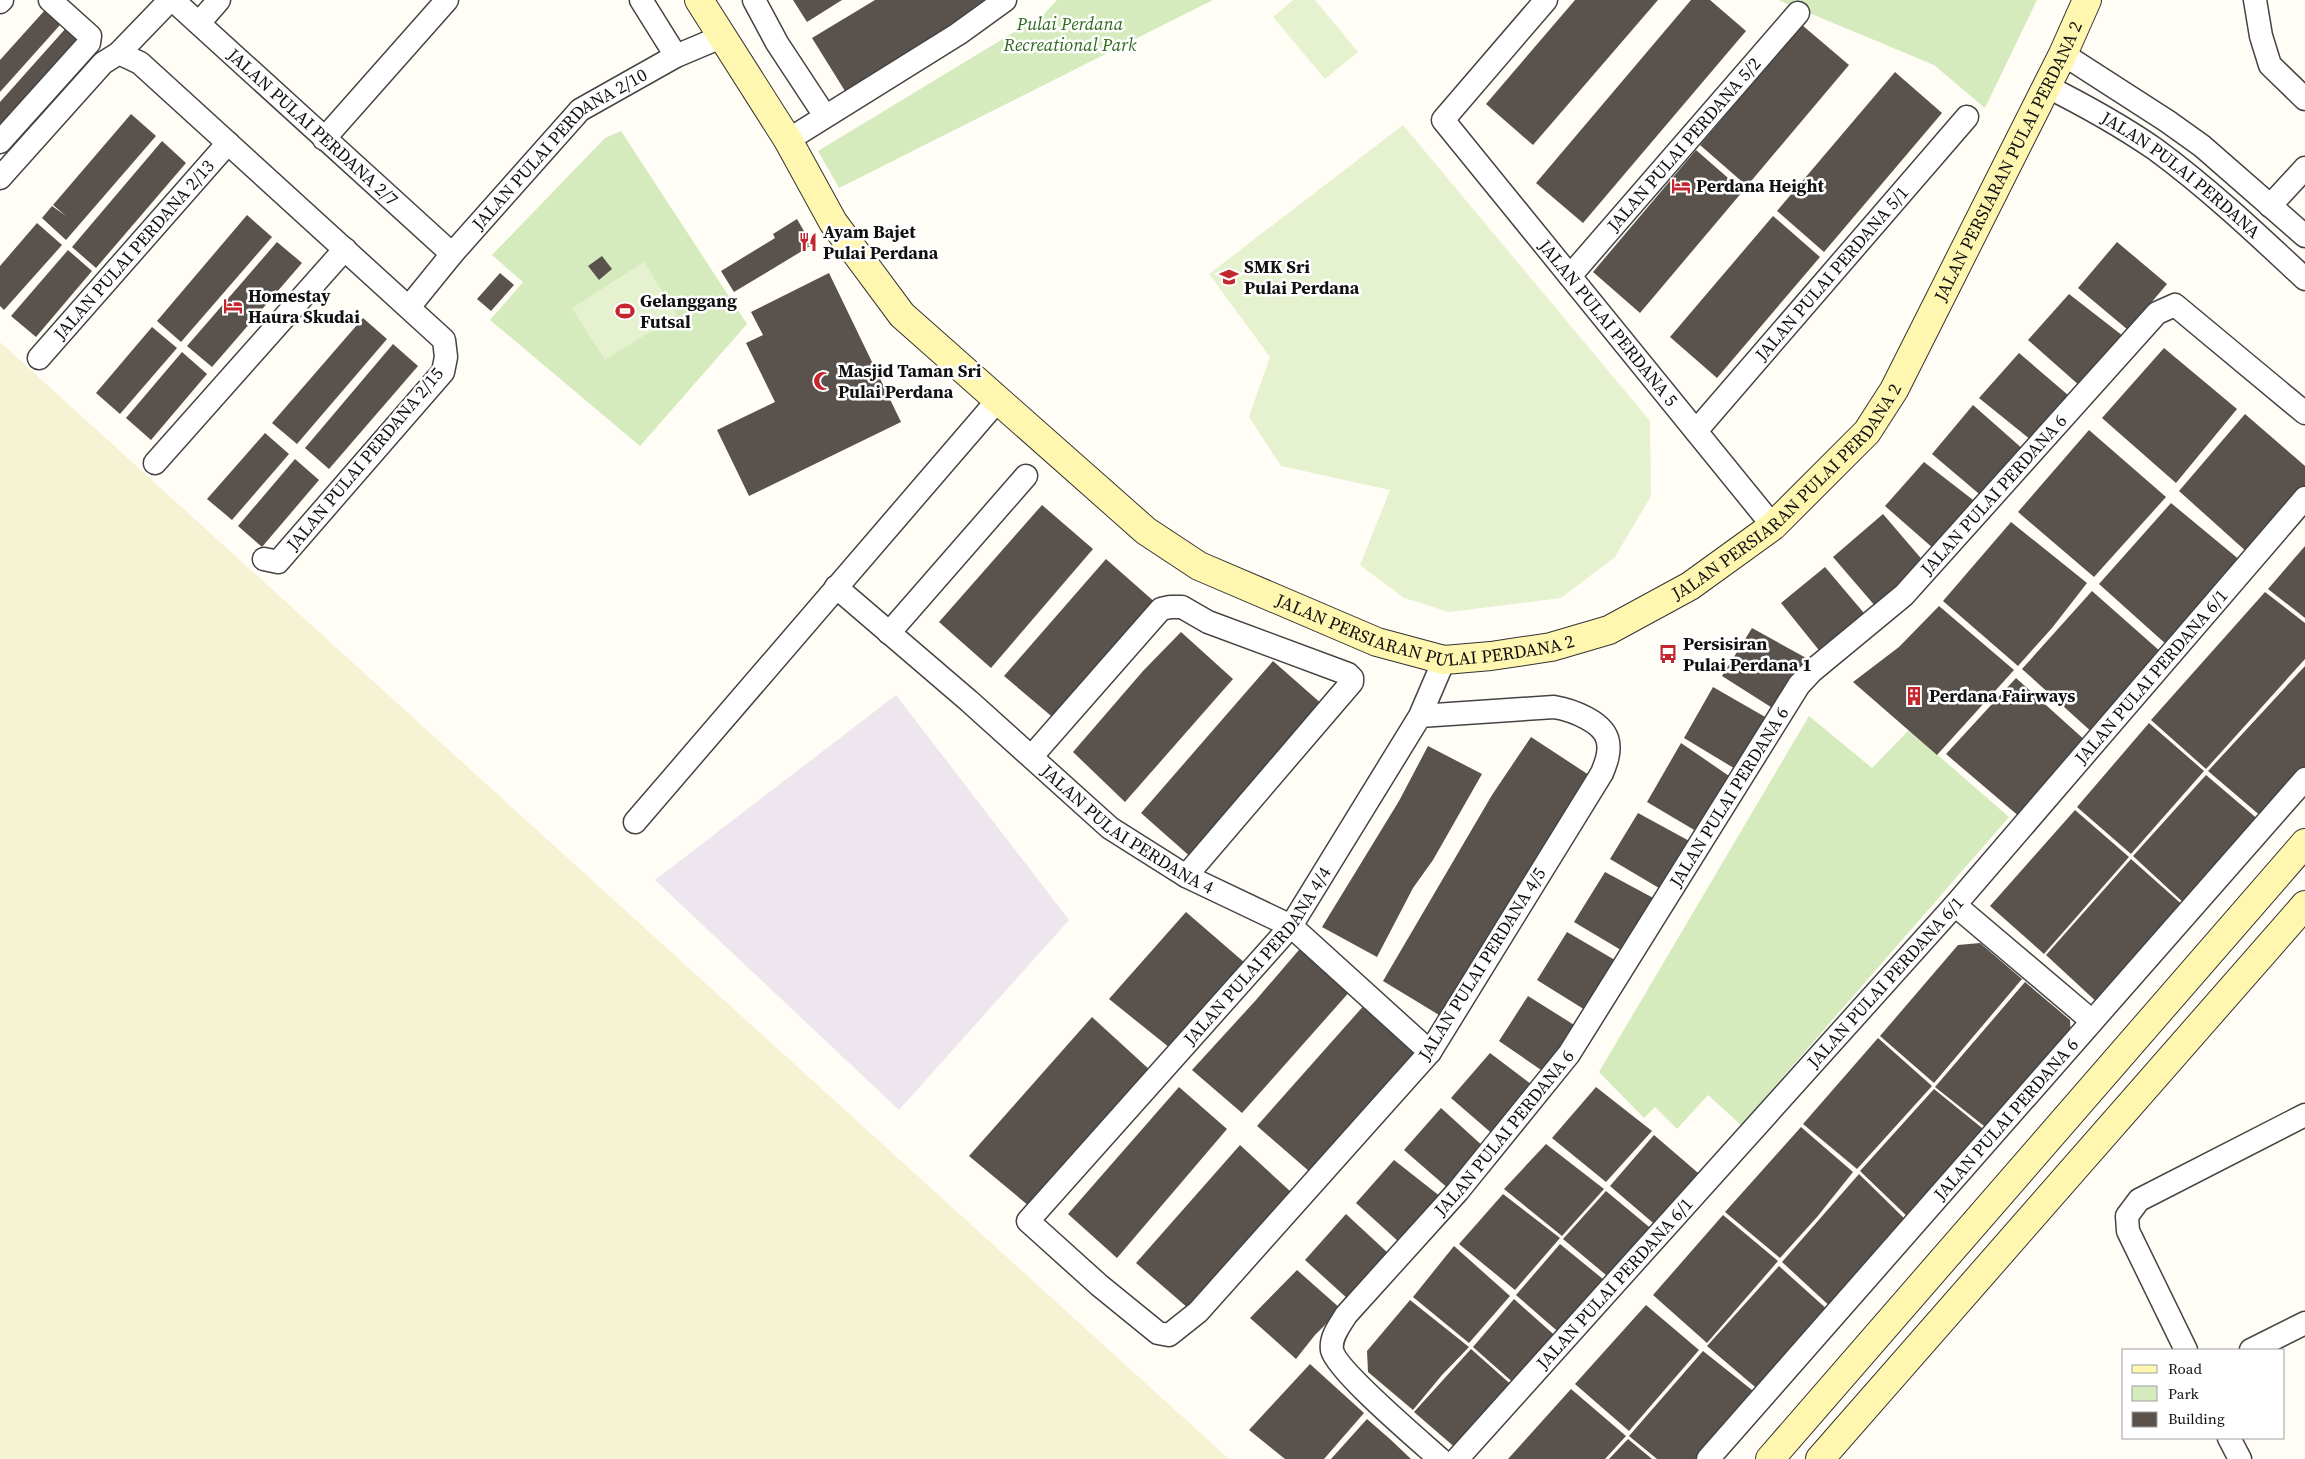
<svg xmlns="http://www.w3.org/2000/svg" width="2305" height="1459" viewBox="0 0 2305 1459" font-family="'Source Serif 4',serif">
	<style>
		.industrial { fill: #eee6ef }
		.farmland { fill: #f6f3d4 }
		.green { fill: #d5ebbd }
		.pitch { fill: #e6f2cf }
		.building { fill: #5a524d }
		.lines { fill: none; stroke-linecap: round; stroke-linejoin: round }
		.street-casing { stroke: #444; stroke-width: 25 }
		.secondary-casing { stroke: #333; stroke-width: 30 }
		.street { stroke: #fff; stroke-width: 22 }
		.secondary { stroke: #fff6b0; stroke-width: 28 }
		.labels { text-anchor: middle; stroke-width: 5; stroke-linejoin: round; paint-order: stroke }
		.park-label { font-size: 18px; font-style: italic; fill: #2f6b1f; stroke: #fff }
		.street-label { font-size: 18px; fill: #111; stroke: #fff }
		.poi-label { font-size: 18px; font-weight: bold; fill: #111; stroke: #fff; text-anchor: start }
	</style>
	<rect width="100%" height="100%" fill="#fffdf5"/>
	<!-- industrial -->
	<polygon class="industrial" points="896,695 1069,920 899,1110 655,880"/>
	<!-- farmland -->
	<polygon class="farmland" points="0,342 1229,1459 0,1459"/>
	<!-- green -->
	<g class="green">
		<polygon points="1057,0 1213,0 839,188 818,151 1044,14"/>
		<polygon points="1778,0 2037,0 1985,108 1934,65"/>
		<polygon points="621,131 747,324 640,446 490,320 523,282 492,255 605,138"/>
		<polygon points="1809,716 1872,768 1909,730 2009,817 1741,1125 1708,1095 1677,1129 1655,1107 1644,1118 1599,1072"/>
	</g>
	<!-- pitch -->
	<g class="pitch">
		<polygon points="1293,0 1315,0 1358,52 1325,79 1273,17"/>
		<polygon points="1403,125 1650,421 1651,496 1615,557 1561,598 1449,612 1404,598 1360,565 1390,490 1281,466 1249,417 1270,357 1209,274"/>
		<polygon points="644,262 677,315 605,360 572,308"/>
	</g>
	<!-- building -->
	<g class="building">
		<polygon points="793,0 842,0 807,22"/>
		<polygon points="875,0 992,0 845,91 812,38"/>
		<polygon points="1575,0 1658,0 1533,145 1486,104"/>
		<polygon points="1691,0 1710,0 1746,31 1583,223 1536,183"/>
		<polygon points="45,10 60,25 0,92 0,60"/>
		<polygon points="1802,25 1849,65 1747,186 1700,145"/>
		<polygon points="66,28 81,43 0,133 0,102"/>
		<polygon points="1895,72 1942,113 1824,252 1777,211"/>
		<polygon points="131,114 156,136 66,240 42,218 52,206 66,216 53,205"/>
		<polygon points="162,141 186,163 96,268 72,247"/>
		<polygon points="1696,150 1743,191 1640,313 1593,272"/>
		<polygon points="247,215 272,237 181,342 157,321"/>
		<polygon points="1773,216 1820,257 1717,378 1670,337"/>
		<polygon points="797,219 812,245 734,292 721,271 775,238 773,234"/>
		<polygon points="37,223 62,245 4,310 0,306 0,266"/>
		<polygon points="277,242 302,263 212,367 187,346"/>
		<polygon points="2117,242 2167,284 2128,330 2078,288"/>
		<polygon points="68,250 92,271 36,337 11,316"/>
		<polygon points="602,256 612,269 599,280 588,266"/>
		<polygon points="500,273 514,285 491,311 477,299"/>
		<polygon points="829,273 901,422 749,496 717,430 775,402 746,343 763,335 751,312"/>
		<polygon points="2069,294 2123,336 2080,386 2028,340"/>
		<polygon points="363,318 387,339 297,444 272,423"/>
		<polygon points="152,327 177,348 120,414 96,393"/>
		<polygon points="393,344 418,366 329,469 305,448"/>
		<polygon points="2164,348 2237,409 2176,483 2102,418"/>
		<polygon points="182,352 207,374 151,440 126,418"/>
		<polygon points="2019,353 2068,395 2031,440 1979,398"/>
		<polygon points="1973,405 2024,450 1984,498 1932,454"/>
		<polygon points="2245,414 2305,466 2305,486 2248,553 2179,491"/>
		<polygon points="2089,430 2166,497 2094,577 2018,512"/>
		<polygon points="265,433 289,454 232,520 207,499"/>
		<polygon points="295,459 319,480 262,547 238,526"/>
		<polygon points="1924,462 1977,503 1934,549 1885,506"/>
		<polygon points="2171,503 2241,561 2167,645 2099,584"/>
		<polygon points="1042,505 1093,549 991,668 939,622"/>
		<polygon points="1883,514 1925,563 1876,607 1833,557"/>
		<polygon points="2011,522 2087,583 2052,628 2018,666 1943,601"/>
		<polygon points="2305,546 2305,618 2268,589"/>
		<polygon points="1106,559 1157,604 1056,720 1004,676"/>
		<polygon points="1825,567 1869,619 1822,654 1781,603"/>
		<polygon points="2092,591 2161,652 2094,734 2022,669"/>
		<polygon points="2265,592 2305,623 2305,659 2206,769 2151,720"/>
		<polygon points="1939,606 2014,670 1937,755 1853,682 1899,647"/>
		<polygon points="1752,628 1808,659 1790,681 1774,709 1722,676"/>
		<polygon points="1181,632 1233,679 1125,802 1073,752 1143,671"/>
		<polygon points="1273,661 1323,705 1193,859 1141,813"/>
		<polygon points="2305,666 2305,768 2262,817 2208,771"/>
		<polygon points="2016,678 2087,742 2021,818 1946,754"/>
		<polygon points="1713,687 1767,718 1737,770 1684,738"/>
		<polygon points="2149,723 2204,771 2131,854 2077,807"/>
		<polygon points="1531,737 1589,775 1444,1018 1383,981 1492,795"/>
		<polygon points="1681,743 1732,778 1701,834 1647,802"/>
		<polygon points="1428,746 1482,774 1433,860 1413,888 1377,957 1322,927 1399,801"/>
		<polygon points="2206,775 2260,821 2186,905 2133,856"/>
		<polygon points="2075,810 2129,857 2044,954 1990,906"/>
		<polygon points="1638,813 1693,843 1664,891 1610,859"/>
		<polygon points="2131,859 2186,908 2100,1005 2046,955"/>
		<polygon points="1605,872 1657,900 1626,953 1574,922"/>
		<polygon points="1186,912 1245,963 1170,1048 1109,999"/>
		<polygon points="1567,932 1620,963 1590,1013 1537,980"/>
		<polygon points="1980,943 2022,979 1934,1083 1880,1036 1958,945"/>
		<polygon points="1304,944 1352,989 1242,1113 1192,1070 1256,1000"/>
		<polygon points="2025,982 2070,1020 2071,1039 1989,1130 1935,1087"/>
		<polygon points="1528,996 1579,1028 1547,1074 1499,1041"/>
		<polygon points="1367,1002 1419,1047 1310,1172 1257,1126"/>
		<polygon points="1092,1017 1151,1071 1029,1206 969,1156"/>
		<polygon points="1878,1038 1932,1086 1857,1169 1803,1124"/>
		<polygon points="1490,1053 1535,1087 1496,1137 1451,1098"/>
		<polygon points="1179,1087 1227,1129 1117,1258 1068,1214"/>
		<polygon points="1596,1087 1652,1131 1606,1182 1552,1138"/>
		<polygon points="1934,1089 1987,1132 1911,1220 1860,1171"/>
		<polygon points="1441,1108 1485,1148 1450,1190 1404,1150"/>
		<polygon points="1801,1127 1853,1172 1817,1217 1780,1258 1725,1212"/>
		<polygon points="1654,1135 1704,1178 1659,1228 1610,1186"/>
		<polygon points="1546,1144 1604,1189 1562,1236 1504,1189"/>
		<polygon points="1240,1145 1291,1192 1188,1308 1136,1263"/>
		<polygon points="1394,1160 1441,1197 1399,1242 1356,1203"/>
		<polygon points="1859,1174 1909,1223 1833,1309 1782,1262"/>
		<polygon points="1606,1191 1654,1231 1612,1280 1563,1239"/>
		<polygon points="1503,1194 1560,1238 1515,1290 1459,1244"/>
		<polygon points="1346,1214 1388,1253 1348,1299 1305,1260"/>
		<polygon points="1723,1215 1778,1261 1707,1343 1653,1295"/>
		<polygon points="1560,1244 1609,1284 1563,1336 1516,1295"/>
		<polygon points="1454,1246 1510,1296 1469,1343 1413,1297"/>
		<polygon points="1779,1266 1829,1311 1761,1392 1707,1346"/>
		<polygon points="1297,1270 1341,1309 1315,1335 1296,1359 1250,1318"/>
		<polygon points="1514,1299 1560,1340 1517,1386 1473,1347"/>
		<polygon points="1410,1300 1469,1347 1442,1375 1413,1410 1368,1372 1367,1351"/>
		<polygon points="1646,1305 1699,1350 1629,1431 1575,1384"/>
		<polygon points="1471,1349 1515,1388 1458,1450 1414,1412"/>
		<polygon points="1703,1351 1757,1394 1701,1459 1657,1459 1629,1436"/>
		<polygon points="1310,1364 1364,1413 1324,1459 1285,1459 1249,1430"/>
		<polygon points="1571,1389 1626,1436 1605,1459 1508,1459"/>
		<polygon points="1367,1419 1391,1440 1411,1459 1331,1459"/>
		<polygon points="1628,1439 1652,1459 1609,1459"/>
	</g>
	<g class="lines">
		<!-- street casing -->
		<g class="street-casing">
			<g id="street">
				<path id="s1" d="M173 0 452 254"/>
				<polyline points="641,0 676,56"/>
				<polyline points="754,0 777,43 825,116"/>
				<path id="s2" d="M1546 0 1443 120 1773 526"/>
				<polyline points="2255,0 2261,36 2270,65 2305,99"/>
				<polyline points="0,2 2,0"/>
				<polyline points="199,23 219,0"/>
				<polyline points="119,53 140,63 444,340 446,357 443,372 278,562 264,559"/>
				<polyline points="2063,54 2167,121 2202,146 2305,236"/>
				<path id="s3" d="M2046 86C2084 105 2120 125 2155 149 2208 188 2257 234 2305 279"/>
				<polyline points="324,139 447,0"/>
				<polyline points="788,140 958,34 1005,0"/>
				<polyline points="0,142 89,43 90,36 50,0"/>
				<polyline points="0,178 103,63 119,53 170,0"/>
				<polyline points="2270,206 2305,168"/>
				<path id="s4" d="M1570 276 1798 13"/>
				<path id="s5" d="M409 307 452 254 580 110 676 56 721 37"/>
				<path id="s6" d="M39 358 228 143"/>
				<path id="s7" d="M1696 431 1967 117"/>
				<polyline points="155,463 345,249"/>
				<path id="s8" d="M836 587 969 701 1110 828 1186 876 1291 926 1430 1052"/>
				<polyline points="889,633 1026,476"/>
				<path id="s9" d="M1420 716 1554 707C1572 710 1605 722 1608 742 1610 753 1606 763 1602 773L1430 1052 1198 1312 1169 1335 1158 1333 1099 1285 1028 1221 1291 926 1420 716 1444 660"/>
				<polyline points="1032,756 1161,609 1170,607 1182,607 1208,622 1348,674 1352,678 1352,682 1186,876"/>
				<polyline points="635,822 997,401"/>
				<polyline points="1955,905 2092,1021"/>
				<polyline points="2186,1350 2128,1231 2127,1216 2139,1200 2305,1115"/>
				<polyline points="2251,1350 2305,1323"/>
				<polyline points="2229,1438 2240,1459"/>
				<path id="s10" d="M1440 1459C1421 1442 1336 1370 1332 1350 1330 1337 1340 1325 1346 1315L1458 1191 1569 1054 1799 685 1812 671 1904 595 2157 313 2175 305 2305 413"/>
				<path id="s11" d="M1457 1459 1955 905 2305 498"/>
				<path id="s12" d="M1708 1459 2305 779"/>
			</g>
		</g>
		<!-- secondary casing -->
		<g class="secondary-casing">
			<g id="secondary">
				<path id="s13" d="M699 0 788 140 833 222 902 315 1146 531 1199 566 1377 642 1444 660 1491 656 1551 647 1609 630 1690 586 1773 526 1867 432 1894 390 2063 54 2087 0"/>
				<polyline points="1770,1459 2305,843"/>
				<polyline points="1820,1459 2305,905"/>
			</g>
		</g>
		<!-- street -->
		<use href="#street" class="street"/>
		<!-- secondary -->
		<use href="#secondary" class="secondary"/>
	</g>
	<!-- icons -->
	<defs>
		<g id="hotel-bare" transform="scale(1.5)"><path d="M-6-4.5h1.5V1H6V5H4.5V3h-9V5H-6ZM-4 0a1.8 1.8 0 1 1 3.6 0ZM.5 0V-2.5h3Q6-2.5 6 0Z" fill="#c4262e" stroke="#fff" stroke-width="2.5" paint-order="stroke"/></g>
		<g id="restaurant-bare" transform="scale(1.5)"><path d="M-5-6h1v4h1v-4h1v4h1v-4h1v5L-1.5 .5V6h-2V.5L-5-1ZM5-6V6H3V1.5H1.5Q1.5-4 5-6Z" fill="#c4262e" stroke="#fff" stroke-width="2.5" paint-order="stroke"/></g>
		<g id="school-bare" transform="scale(1.5)"><path d="M0-5L7-2L0 1L-7-2ZM-4 1L0 2.5L4 1V4Q0 6-4 4Z" fill="#c4262e" stroke="#fff" stroke-width="2.5" paint-order="stroke"/></g>
		<g id="stadium-bare" transform="scale(1.5)"><path d="M0-5a6.5 5 0 1 0 0 10a6.5 5 0 1 0 0-10ZM-3.5-1.8h7v3.6h-7Z" fill="#c4262e" stroke="#fff" stroke-width="2.5" paint-order="stroke"/></g>
		<g id="mosque-bare" transform="scale(1.5)"><path d="M3.5-4.9A6 6 0 1 0 3.5 4.9A5 5 0 1 1 3.5-4.9Z" fill="#c4262e" stroke="#fff" stroke-width="2.5" paint-order="stroke"/></g>
		<g id="bus-bare" transform="scale(1.5)"><path d="M-5-6H5V4H4V6H2V4H-2V6H-4V4H-5ZM-3.5-4V0h7V-4ZM-3.5 1.2v1.5H-2V1.2ZM2 1.2v1.5H3.5V1.2Z" fill="#c4262e" stroke="#fff" stroke-width="2.5" paint-order="stroke"/></g>
		<g id="building-bare" transform="scale(1.5)"><path d="M-4-6H4V6H1V3H-1V6H-4ZM-2.5-4.3h1.7v1.8h-1.7ZM.8-4.3h1.7v1.8H.8ZM-2.5-1h1.7V.8h-1.7ZM.8-1h1.7V.8H.8Z" fill="#c4262e" stroke="#fff" stroke-width="2.5" paint-order="stroke"/></g>
	</defs>
	<g fill-rule="evenodd">
		<use href="#hotel-bare" x="1681" y="186"/>
		<use href="#restaurant-bare" x="808" y="242"/>
		<use href="#school-bare" x="1229" y="277"/>
		<use href="#hotel-bare" x="233" y="306"/>
		<use href="#stadium-bare" x="625" y="311"/>
		<use href="#mosque-bare" x="823" y="381"/>
		<use href="#bus-bare" x="1668" y="654"/>
		<use href="#building-bare" x="1914" y="696"/>
	</g>
	<g class="labels">
		<!-- park labels -->
		<g class="park-label">
			<text x="1070" y="30">Pulai Perdana<tspan x="1070" dy="21">Recreational Park</tspan></text>
		</g>
		<!-- street labels -->
		<g class="street-label">
			<text dy="6" stroke="none"><textPath href="#s1" startOffset="189">JALAN PULAI PERDANA 2/7</textPath></text>
			<text dy="6" stroke="none"><textPath href="#s4" startOffset="174">JALAN PULAI PERDANA 5/2</textPath></text>
			<text dy="6" stroke="none"><textPath href="#s5" startOffset="220">JALAN PULAI PERDANA 2/10</textPath></text>
			<text dy="6" stroke="none"><textPath href="#s13" startOffset="1829">JALAN PERSIARAN PULAI PERDANA 2</textPath></text>
			<text dy="6" stroke="none"><textPath href="#s3" startOffset="162">JALAN PULAI PERDANA</textPath></text>
			<text dy="6" stroke="none"><textPath href="#s6" startOffset="144">JALAN PULAI PERDANA 2/13</textPath></text>
			<text dy="6" stroke="none"><textPath href="#s7" startOffset="208">JALAN PULAI PERDANA 5/1</textPath></text>
			<text dy="6" stroke="none"><textPath href="#s2" startOffset="420">JALAN PULAI PERDANA 5</textPath></text>
			<text transform="translate(365 459) rotate(-50)" y="6">JALAN PULAI PERDANA 2/15</text>
			<text dy="6" stroke="none"><textPath href="#s13" startOffset="1424">JALAN PERSIARAN PULAI PERDANA 2</textPath></text>
			<text dy="6" stroke="none"><textPath href="#s10" startOffset="1244">JALAN PULAI PERDANA 6</textPath></text>
			<text dy="6" stroke="none"><textPath href="#s13" startOffset="1004">JALAN PERSIARAN PULAI PERDANA 2</textPath></text>
			<text dy="6" stroke="none"><textPath href="#s11" startOffset="1046">JALAN PULAI PERDANA 6/1</textPath></text>
			<text dy="6" stroke="none"><textPath href="#s10" startOffset="839">JALAN PULAI PERDANA 6</textPath></text>
			<text dy="6" stroke="none"><textPath href="#s8" startOffset="380">JALAN PULAI PERDANA 4</textPath></text>
			<text dy="6" stroke="none"><textPath href="#s9" startOffset="1481">JALAN PULAI PERDANA 4/4</textPath></text>
			<text transform="translate(1482 964) rotate(-58)" y="6">JALAN PULAI PERDANA 4/5</text>
			<text dy="6" stroke="none"><textPath href="#s11" startOffset="641">JALAN PULAI PERDANA 6/1</textPath></text>
			<text dy="6" stroke="none"><textPath href="#s12" startOffset="452">JALAN PULAI PERDANA 6</textPath></text>
			<text dy="6" stroke="none"><textPath href="#s10" startOffset="434">JALAN PULAI PERDANA 6</textPath></text>
			<text dy="6" stroke="none"><textPath href="#s11" startOffset="236">JALAN PULAI PERDANA 6/1</textPath></text>
		</g>
		<!-- poi labels -->
		<g class="poi-label">
			<text x="1696" y="192">Perdana Height</text>
			<text x="823" y="238">Ayam Bajet<tspan x="823" dy="21">Pulai Perdana</tspan></text>
			<text x="1244" y="273">SMK Sri<tspan x="1244" dy="21">Pulai Perdana</tspan></text>
			<text x="248" y="302">Homestay<tspan x="248" dy="21">Haura Skudai</tspan></text>
			<text x="640" y="307">Gelanggang<tspan x="640" dy="21">Futsal</tspan></text>
			<text x="838" y="377">Masjid Taman Sri<tspan x="838" dy="21">Pulai Perdana</tspan></text>
			<text x="1683" y="650">Persisiran<tspan x="1683" dy="21">Pulai Perdana 1</tspan></text>
			<text x="1929" y="702">Perdana Fairways</text>
		</g>
	</g>
	<!-- legend -->
	<rect x="2122" y="1349" width="162" height="90" fill="#ffffff" stroke="#a0a0a0"/>
	<rect x="2132" y="1365" width="25" height="8" fill="#fff6b0" stroke="#a0a0a0"/>
	<text x="2168" y="1374" font-size="15" fill="#111111">Road</text>
	<rect x="2132" y="1386" width="25" height="15" fill="#d5ebbd" stroke="#a0a0a0"/>
	<text x="2168" y="1399" font-size="15" fill="#111111">Park</text>
	<rect x="2132" y="1412" width="25" height="15" fill="#5a524d" stroke="#a0a0a0"/>
	<text x="2168" y="1424" font-size="15" fill="#111111">Building</text>
</svg>
